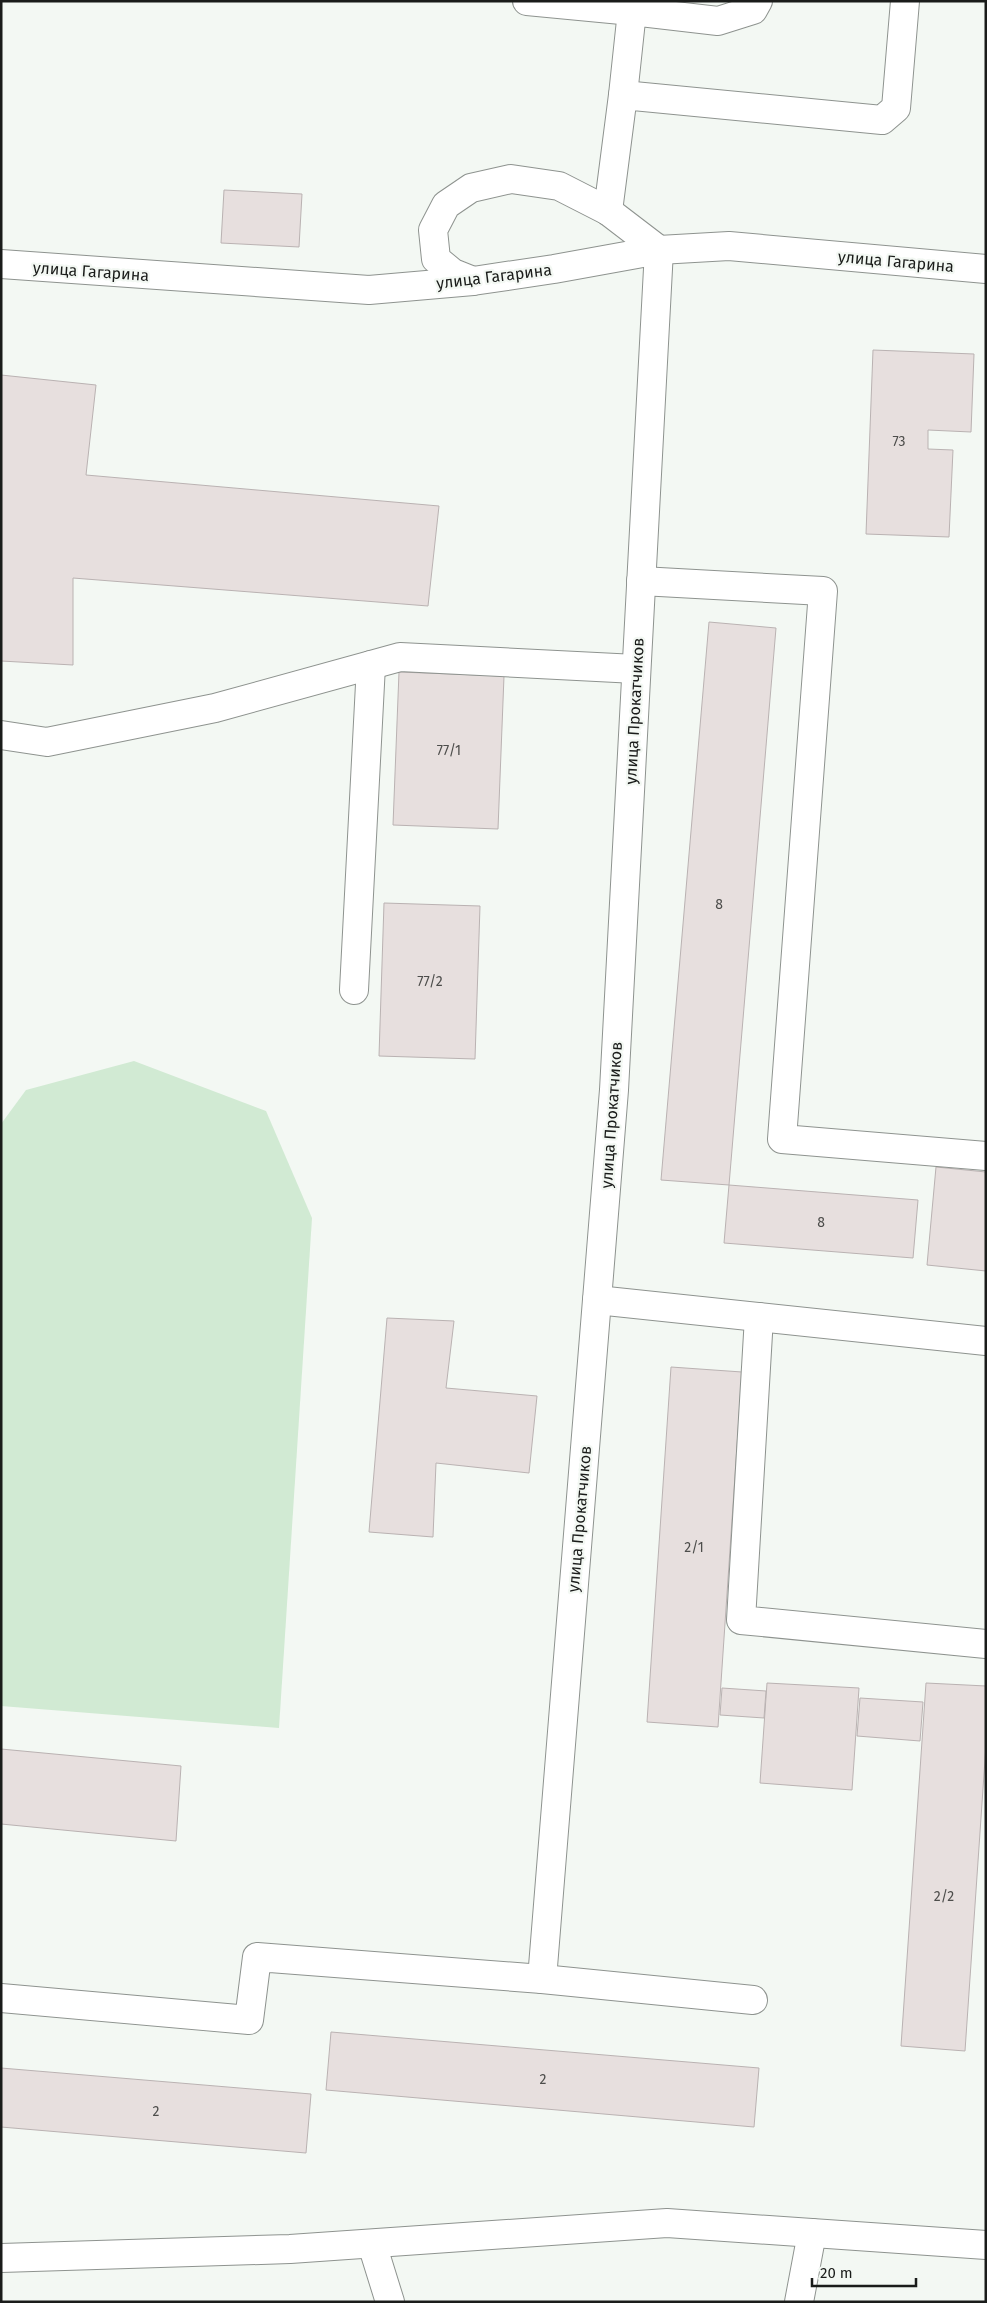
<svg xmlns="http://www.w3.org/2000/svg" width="987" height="2303" viewBox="0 0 987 2303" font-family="'Fira Sans',sans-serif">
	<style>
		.pitch { fill: #d1ead3 }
		.building { fill: #e7dfde; stroke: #bab2b2 }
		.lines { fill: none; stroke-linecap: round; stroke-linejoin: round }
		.minor-casing { stroke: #8e938f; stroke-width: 30 }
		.minor { stroke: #fff; stroke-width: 28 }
		.labels { text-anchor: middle; stroke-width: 4.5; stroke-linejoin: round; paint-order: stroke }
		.number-label { font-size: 14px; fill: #4d4d4b }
		.street-label { font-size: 16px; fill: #1a1c1a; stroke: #f3f8f3 }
	</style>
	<rect width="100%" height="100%" fill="#f3f8f3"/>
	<!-- pitch -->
	<polygon class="pitch" points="134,1061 266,1111 312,1218 279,1728 1,1706 1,1124 26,1090"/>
	<!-- building -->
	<g class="building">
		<polygon points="224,190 302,194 299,247 221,243"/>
		<polygon points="873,350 974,354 971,432 928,430 928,449 953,450 949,537 866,534"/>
		<polygon points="1,375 96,385 86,475 439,506 428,606 73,578 73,665 1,661"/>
		<polygon points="709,622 776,628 729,1185 661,1180"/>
		<polygon points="399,672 504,676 498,829 393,825"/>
		<polygon points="384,903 480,906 475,1059 379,1056"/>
		<polygon points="936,1167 986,1172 986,1271 927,1265"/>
		<polygon points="729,1185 918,1200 913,1258 724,1243"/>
		<polygon points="387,1318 454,1321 446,1388 537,1396 529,1473 436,1463 433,1537 369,1532"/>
		<polygon points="671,1367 742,1372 718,1727 647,1722"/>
		<polygon points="767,1683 859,1688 852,1790 760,1783"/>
		<polygon points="926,1683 986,1686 986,1745 965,2051 901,2046"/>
		<polygon points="722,1688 766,1691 764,1718 720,1715"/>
		<polygon points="860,1698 923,1702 920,1741 857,1736"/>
		<polygon points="1,1749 181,1766 176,1841 1,1824"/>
		<polygon points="331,2032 759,2068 754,2127 326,2090"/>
		<polygon points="1,2068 311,2094 306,2153 1,2127"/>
	</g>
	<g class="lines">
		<!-- minor casing -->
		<g class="minor-casing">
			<g id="minor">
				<polyline points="527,1 632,11 633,1"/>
				<polyline points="623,95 632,11 718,21 753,10 758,1"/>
				<polyline points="608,211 623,95 882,120 896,108 905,1"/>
				<polyline points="1,264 369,290 473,281 554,269 659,250 729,246 986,269"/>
				<polyline points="473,281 453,273 436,259 433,230 446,205 471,188 511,179 559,186 608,211 659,250"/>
				<polyline points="641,581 823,591 782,1139 986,1156"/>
				<polyline points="1,735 47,742 215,708 400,657 636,669"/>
				<polyline points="354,990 371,665"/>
				<polyline points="597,1300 986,1341"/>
				<polyline points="759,1317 741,1620 986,1644"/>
				<polyline points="542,1979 614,1090 659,250"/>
				<polyline points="1,1998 249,2020 257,1957 542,1979 753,2000"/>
				<polyline points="372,2244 390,2302"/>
				<polyline points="1,2258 290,2249 667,2223 986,2245"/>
				<polyline points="799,2302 812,2233"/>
			</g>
		</g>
		<!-- minor -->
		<use href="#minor" class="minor"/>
	</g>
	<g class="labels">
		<!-- number labels -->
		<g class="number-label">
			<text x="899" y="446">73</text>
			<text x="449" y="755">77/1</text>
			<text x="719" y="909">8</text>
			<text x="430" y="986">77/2</text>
			<text x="821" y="1227">8</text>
			<text x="694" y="1552">2/1</text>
			<text x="944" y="1901">2/2</text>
			<text x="543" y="2084">2</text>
			<text x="156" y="2116">2</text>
		</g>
		<!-- street labels -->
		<g class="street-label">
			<text transform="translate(896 261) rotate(5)" y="6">улица Гагарина</text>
			<text transform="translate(91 271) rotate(4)" y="6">улица Гагарина</text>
			<text transform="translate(494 276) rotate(-7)" y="6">улица Гагарина</text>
			<text transform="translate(634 711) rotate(-87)" y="6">улица Прокатчиков</text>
			<text transform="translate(611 1115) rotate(-86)" y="6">улица Прокатчиков</text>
			<text transform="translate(579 1519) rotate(-85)" y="6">улица Прокатчиков</text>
		</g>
	</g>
	<!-- border -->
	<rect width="987" height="2303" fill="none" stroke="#1a1c1a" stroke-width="5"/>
	<!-- scale -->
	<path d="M812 2278v8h104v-8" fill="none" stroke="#1a1c1a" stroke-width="2.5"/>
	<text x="820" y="2278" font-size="15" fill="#1a1c1a" stroke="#f3f8f3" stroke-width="4" paint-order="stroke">20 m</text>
</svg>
